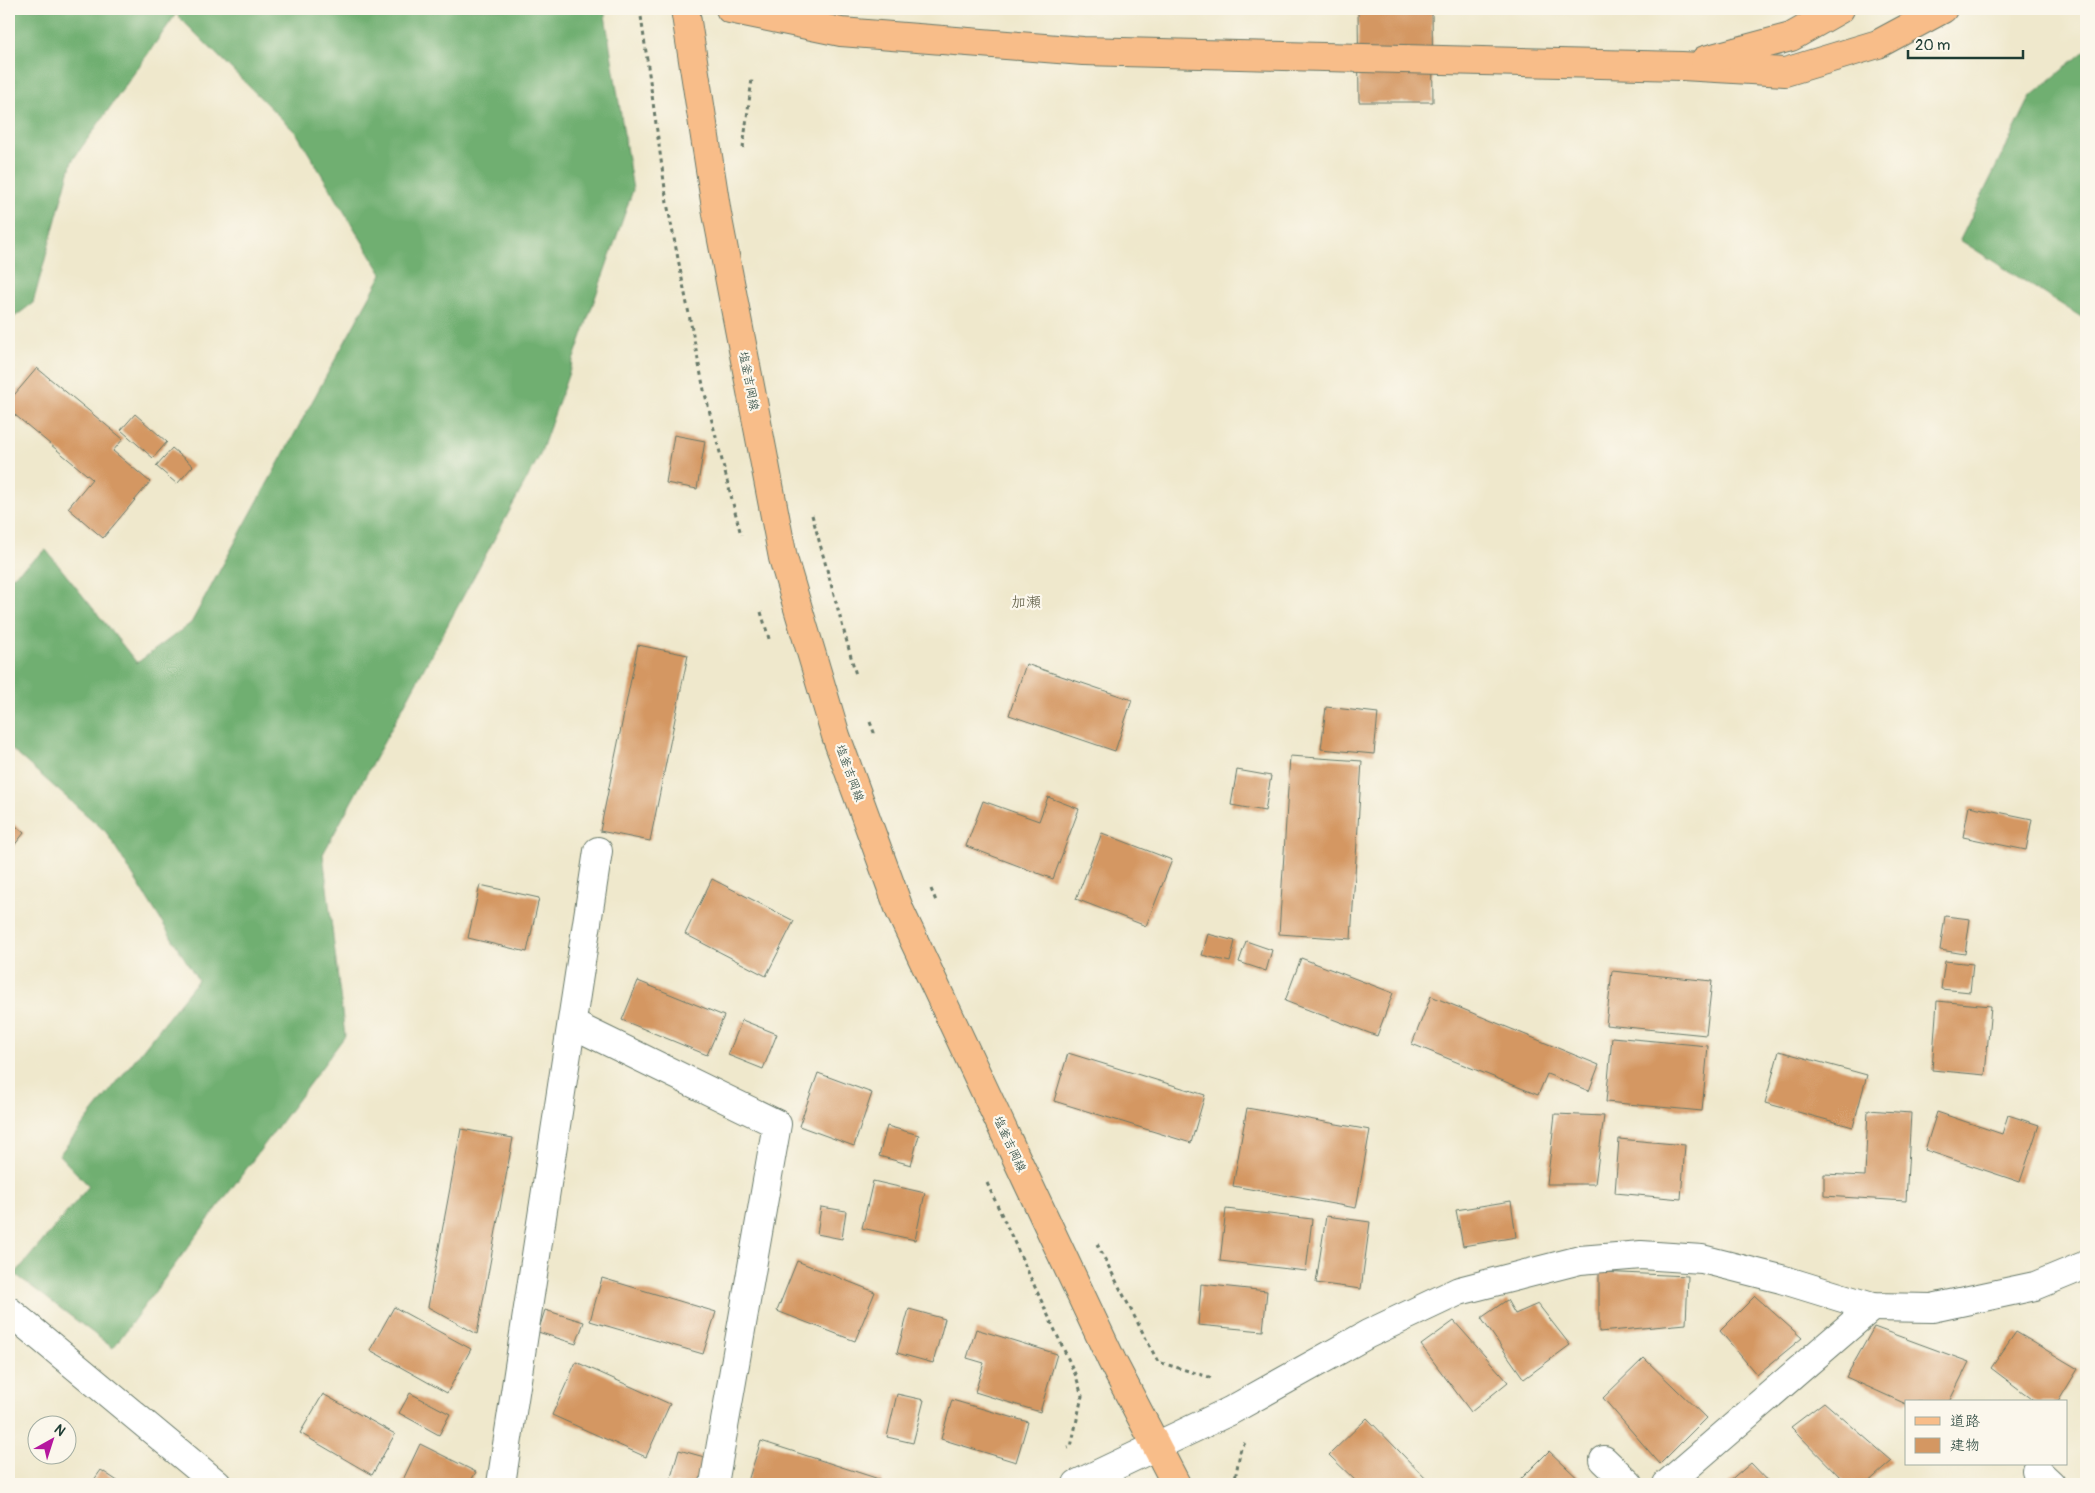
<svg xmlns="http://www.w3.org/2000/svg" width="2095" height="1493" viewBox="0 0 2095 1493" font-family="Pangolin,'Klee One',sans-serif">
	<style>
		.forest { fill: #6faf71; stroke: #477652 }
		.building { fill: #d49762 }
		.lines { fill: none; stroke-linecap: round; stroke-linejoin: round }
		.minor-casing { stroke: #687969; stroke-width: 30 }
		.major-casing { stroke: #687969; stroke-width: 30 }
		.highway-casing { stroke: #687969; stroke-width: 30 }
		.path { stroke: #687969; stroke-width: 3; stroke-dasharray: 4 4; stroke-linecap: butt }
		.minor { stroke: #fff; stroke-width: 28 }
		.major { stroke: #f8bd89; stroke-width: 28 }
		.highway { stroke: #f8bd89; stroke-width: 28 }
		.labels { text-anchor: middle; stroke-width: 4.5; stroke-linejoin: round; paint-order: stroke }
		.street-label { font-size: 12px; fill: #1f3d34; stroke: #fbf7ec }
		.quarter-label { font-size: 15px; fill: #5e5c44; stroke: #fbf7ec }
	</style>
	<rect width="100%" height="100%" fill="#fbf7ec"/>
	<filter id="ink" filterUnits="userSpaceOnUse"><feTurbulence type="fractalNoise" baseFrequency=".02" numOctaves="2"/><feDisplacementMap in="SourceGraphic" scale="10" xChannelSelector="R" yChannelSelector="G"/><feConvolveMatrix kernelMatrix="1 2 1 2 8 2 1 2 1" color-interpolation-filters="sRGB"/></filter>
	<filter id="wash" filterUnits="userSpaceOnUse"><feTurbulence type="fractalNoise" baseFrequency=".0096" numOctaves="4" result="noise"/><feDisplacementMap in="SourceGraphic" scale="20" xChannelSelector="R" yChannelSelector="G"/><feGaussianBlur stdDeviation="1.12" result="paint"/><feColorMatrix in="noise" values="0 0 0 0 0 0 0 0 0 0 0 0 0 0 0 0 0 1.4 0 .05"/><feComposite in="paint" operator="in"/></filter>
	<g filter="url(#wash)">
		<rect width="100%" height="100%" fill="#efe8cc"/>
		<!-- forest -->
		<g class="forest">
			<polygon points="9,9 604,9 633,190 540,455 323,854 345,1036 113,1348 15,1274 89,1186 59,1155 198,980 106,832 9,747 9,579 46,550 137,663 191,623 382,274 297,134 176,14 72,161 33,303 9,321"/>
			<polygon points="2086,50 2086,320 1960,240 2031,96"/>
		</g>
		<g id="blocks">
			<!-- building -->
			<g class="building">
				<polygon points="1358,9 1432,9 1433,102 1359,102"/>
				<polygon points="37,368 123,439 113,451 150,482 103,538 68,508 92,479 9,410 9,401"/>
				<polygon points="135,414 167,442 153,458 121,430"/>
				<polygon points="674,435 705,441 697,489 666,483"/>
				<polygon points="172,448 193,466 177,484 156,466"/>
				<polygon points="638,645 688,655 650,841 600,831"/>
				<polygon points="1026,664 1132,700 1115,751 1009,715"/>
				<polygon points="1326,707 1378,713 1374,754 1321,749"/>
				<polygon points="1290,756 1362,761 1351,939 1279,934"/>
				<polygon points="1237,770 1271,776 1265,811 1231,805"/>
				<polygon points="1048,797 1079,809 1053,879 966,846 983,801 1039,821"/>
				<polygon points="1969,806 2032,819 2026,850 1963,837"/>
				<polygon points="9,820 24,833 9,852"/>
				<polygon points="1102,833 1172,860 1146,926 1076,899"/>
				<polygon points="712,879 794,921 766,976 685,934"/>
				<polygon points="480,885 539,898 527,952 468,938"/>
				<polygon points="1945,916 1970,919 1965,954 1940,950"/>
				<polygon points="1208,934 1235,941 1230,962 1202,955"/>
				<polygon points="1246,941 1272,950 1266,971 1239,962"/>
				<polygon points="1301,958 1393,993 1377,1036 1285,1001"/>
				<polygon points="1945,961 1973,964 1970,992 1941,989"/>
				<polygon points="1612,971 1712,981 1706,1035 1606,1025"/>
				<polygon points="638,981 724,1016 707,1055 622,1020"/>
				<polygon points="1431,996 1599,1065 1589,1091 1547,1074 1538,1095 1412,1044"/>
				<polygon points="1937,1001 1991,1006 1985,1075 1932,1070"/>
				<polygon points="742,1020 777,1034 763,1069 728,1055"/>
				<polygon points="1612,1037 1708,1046 1702,1111 1606,1102"/>
				<polygon points="1779,1051 1867,1075 1853,1127 1765,1103"/>
				<polygon points="1068,1053 1205,1095 1191,1143 1054,1101"/>
				<polygon points="818,1073 872,1093 854,1146 799,1126"/>
				<polygon points="1247,1108 1370,1130 1356,1208 1233,1186"/>
				<polygon points="1868,1110 1911,1113 1906,1201 1824,1196 1824,1174 1865,1176"/>
				<polygon points="1937,1112 2002,1134 2008,1115 2039,1125 2020,1182 1925,1150"/>
				<polygon points="1555,1114 1604,1116 1595,1184 1547,1184"/>
				<polygon points="887,1126 919,1135 911,1165 879,1156"/>
				<polygon points="461,1129 513,1138 477,1334 428,1307"/>
				<polygon points="1619,1139 1685,1145 1681,1199 1615,1193"/>
				<polygon points="873,1181 925,1193 915,1240 862,1228"/>
				<polygon points="1511,1201 1516,1237 1463,1246 1456,1210"/>
				<polygon points="821,1207 846,1211 842,1239 817,1234"/>
				<polygon points="1226,1209 1312,1219 1306,1271 1220,1261"/>
				<polygon points="1326,1216 1370,1222 1361,1289 1316,1283"/>
				<polygon points="797,1261 875,1292 855,1341 777,1311"/>
				<polygon points="1599,1272 1688,1276 1686,1324 1599,1332"/>
				<polygon points="602,1278 716,1312 703,1354 590,1321"/>
				<polygon points="1201,1284 1267,1291 1263,1331 1198,1325"/>
				<polygon points="1755,1296 1802,1338 1757,1375 1720,1331"/>
				<polygon points="1507,1300 1515,1314 1538,1304 1570,1345 1524,1379 1481,1318"/>
				<polygon points="394,1307 471,1349 447,1393 370,1350"/>
				<polygon points="909,1309 945,1319 933,1363 897,1353"/>
				<polygon points="545,1310 584,1322 576,1344 538,1332"/>
				<polygon points="1454,1321 1508,1382 1471,1412 1421,1345"/>
				<polygon points="1874,1327 1969,1362 1949,1402 1906,1402 1906,1404 1846,1377"/>
				<polygon points="976,1329 1057,1354 1040,1412 975,1392 984,1363 967,1358"/>
				<polygon points="2016,1332 2078,1369 2058,1402 2036,1402 1991,1368"/>
				<polygon points="1644,1358 1706,1418 1660,1464 1603,1398"/>
				<polygon points="576,1362 670,1404 646,1457 552,1415"/>
				<polygon points="410,1393 450,1414 439,1435 399,1413"/>
				<polygon points="323,1394 395,1434 372,1475 300,1433"/>
				<polygon points="897,1394 924,1400 913,1443 887,1437"/>
				<polygon points="952,1400 1028,1422 1016,1462 941,1439"/>
				<polygon points="1824,1402 1892,1461 1866,1484 1847,1484 1791,1427"/>
				<polygon points="1367,1418 1431,1484 1359,1484 1329,1455"/>
				<polygon points="761,1441 882,1480 881,1484 747,1484"/>
				<polygon points="420,1444 476,1472 469,1484 401,1484"/>
				<polygon points="679,1450 708,1458 701,1484 669,1484"/>
				<polygon points="1549,1451 1584,1484 1516,1484"/>
				<polygon points="1751,1463 1771,1484 1727,1484"/>
				<polygon points="101,1470 122,1484 91,1484"/>
			</g>
		</g>
	</g>
	<g filter="url(#ink)">
		<use href="#blocks" fill-opacity="0" stroke="#687969" stroke-width="1"/>
		<g class="lines">
			<!-- minor casing -->
			<g class="minor-casing">
				<g id="minor">
					<polyline points="572,1024 777,1124 714,1484"/>
					<polyline points="9,1311 217,1484"/>
					<polyline points="1604,1460 1629,1484"/>
					<polyline points="2036,1470 2051,1484"/>
					<polyline points="501,1484 598,851"/>
					<polyline points="1077,1484 1230,1411 1368,1334 1459,1291 1580,1260 1641,1255 1702,1259 1781,1279 1872,1307 1932,1308 2035,1286 2086,1265"/>
					<polyline points="1667,1484 1872,1307"/>
				</g>
			</g>
			<!-- major casing -->
			<g class="major-casing">
				<polyline id="major" points="685,9 717,214 783,558 836,736 900,911 1112,1361 1176,1484"/>
			</g>
			<!-- highway casing -->
			<g class="highway-casing">
				<g id="highway">
					<polyline points="730,9 841,32 1083,51 1682,66 1785,72 1878,44 1943,9"/>
					<polyline points="1705,60 1791,37 1840,9"/>
				</g>
			</g>
			<!-- path -->
			<g class="path">
				<polyline points="640,9 667,203 704,390 741,535"/>
				<polyline points="743,148 752,79"/>
				<polyline points="812,515 856,675"/>
				<polyline points="761,612 770,642"/>
				<polyline points="870,722 875,735"/>
				<polyline points="931,889 936,901"/>
				<polyline points="987,1183 1076,1376 1082,1396 1071,1447 1068,1448"/>
				<polyline points="1097,1244 1158,1362 1209,1377 1212,1381"/>
				<polyline points="1234,1484 1241,1448 1245,1443"/>
			</g>
			<!-- minor -->
			<use href="#minor" class="minor"/>
			<!-- major -->
			<use href="#major" class="major"/>
			<!-- highway -->
			<use href="#highway" class="highway"/>
		</g>
	</g>
	<g class="labels">
		<!-- street labels -->
		<g class="street-label">
			<text transform="translate(749 381) rotate(79)" y="4">塩釜吉岡線</text>
			<text transform="translate(850 773) rotate(70)" y="4">塩釜吉岡線</text>
			<text transform="translate(1010 1144) rotate(65)" y="4">塩釜吉岡線</text>
		</g>
		<!-- quarter labels -->
		<g class="quarter-label">
			<text x="1026" y="607">加瀬</text>
		</g>
	</g>
	<!-- margin -->
	<rect width="2095" height="1493" fill="none" stroke="#fbf7ec" stroke-width="30"/>
	<!-- legend -->
	<rect x="1905" y="1400" width="162" height="65" fill="#fbf7ec" stroke="#a3ada2"/>
	<rect x="1915" y="1417" width="25" height="8" fill="#f8bd89" stroke="#a3ada2"/>
	<text x="1950" y="1426" font-size="15" fill="#1f3d34">道路</text>
	<rect x="1915" y="1438" width="25" height="15" fill="#d49762" stroke="#a3ada2"/>
	<text x="1950" y="1450" font-size="15" fill="#1f3d34">建物</text>
	<!-- north arrow -->
	<g transform="translate(52 1440) rotate(39)"><circle r="24" fill="#fbf7ec" stroke="#a3ada2"/>
	<path d="M0-4L9 19L0 12L-9 19Z" fill="#b5179e"/>
	<text y="-8" font-size="14" font-weight="bold" text-anchor="middle" fill="#1f3d34">N</text>
	</g>
	<!-- scale -->
	<path d="M1908 50v8h115v-8" fill="none" stroke="#1f3d34" stroke-width="2.5"/>
	<text x="1915" y="50" font-size="15" fill="#1f3d34" stroke="#fbf7ec" stroke-width="4" paint-order="stroke">20 m</text>
</svg>
